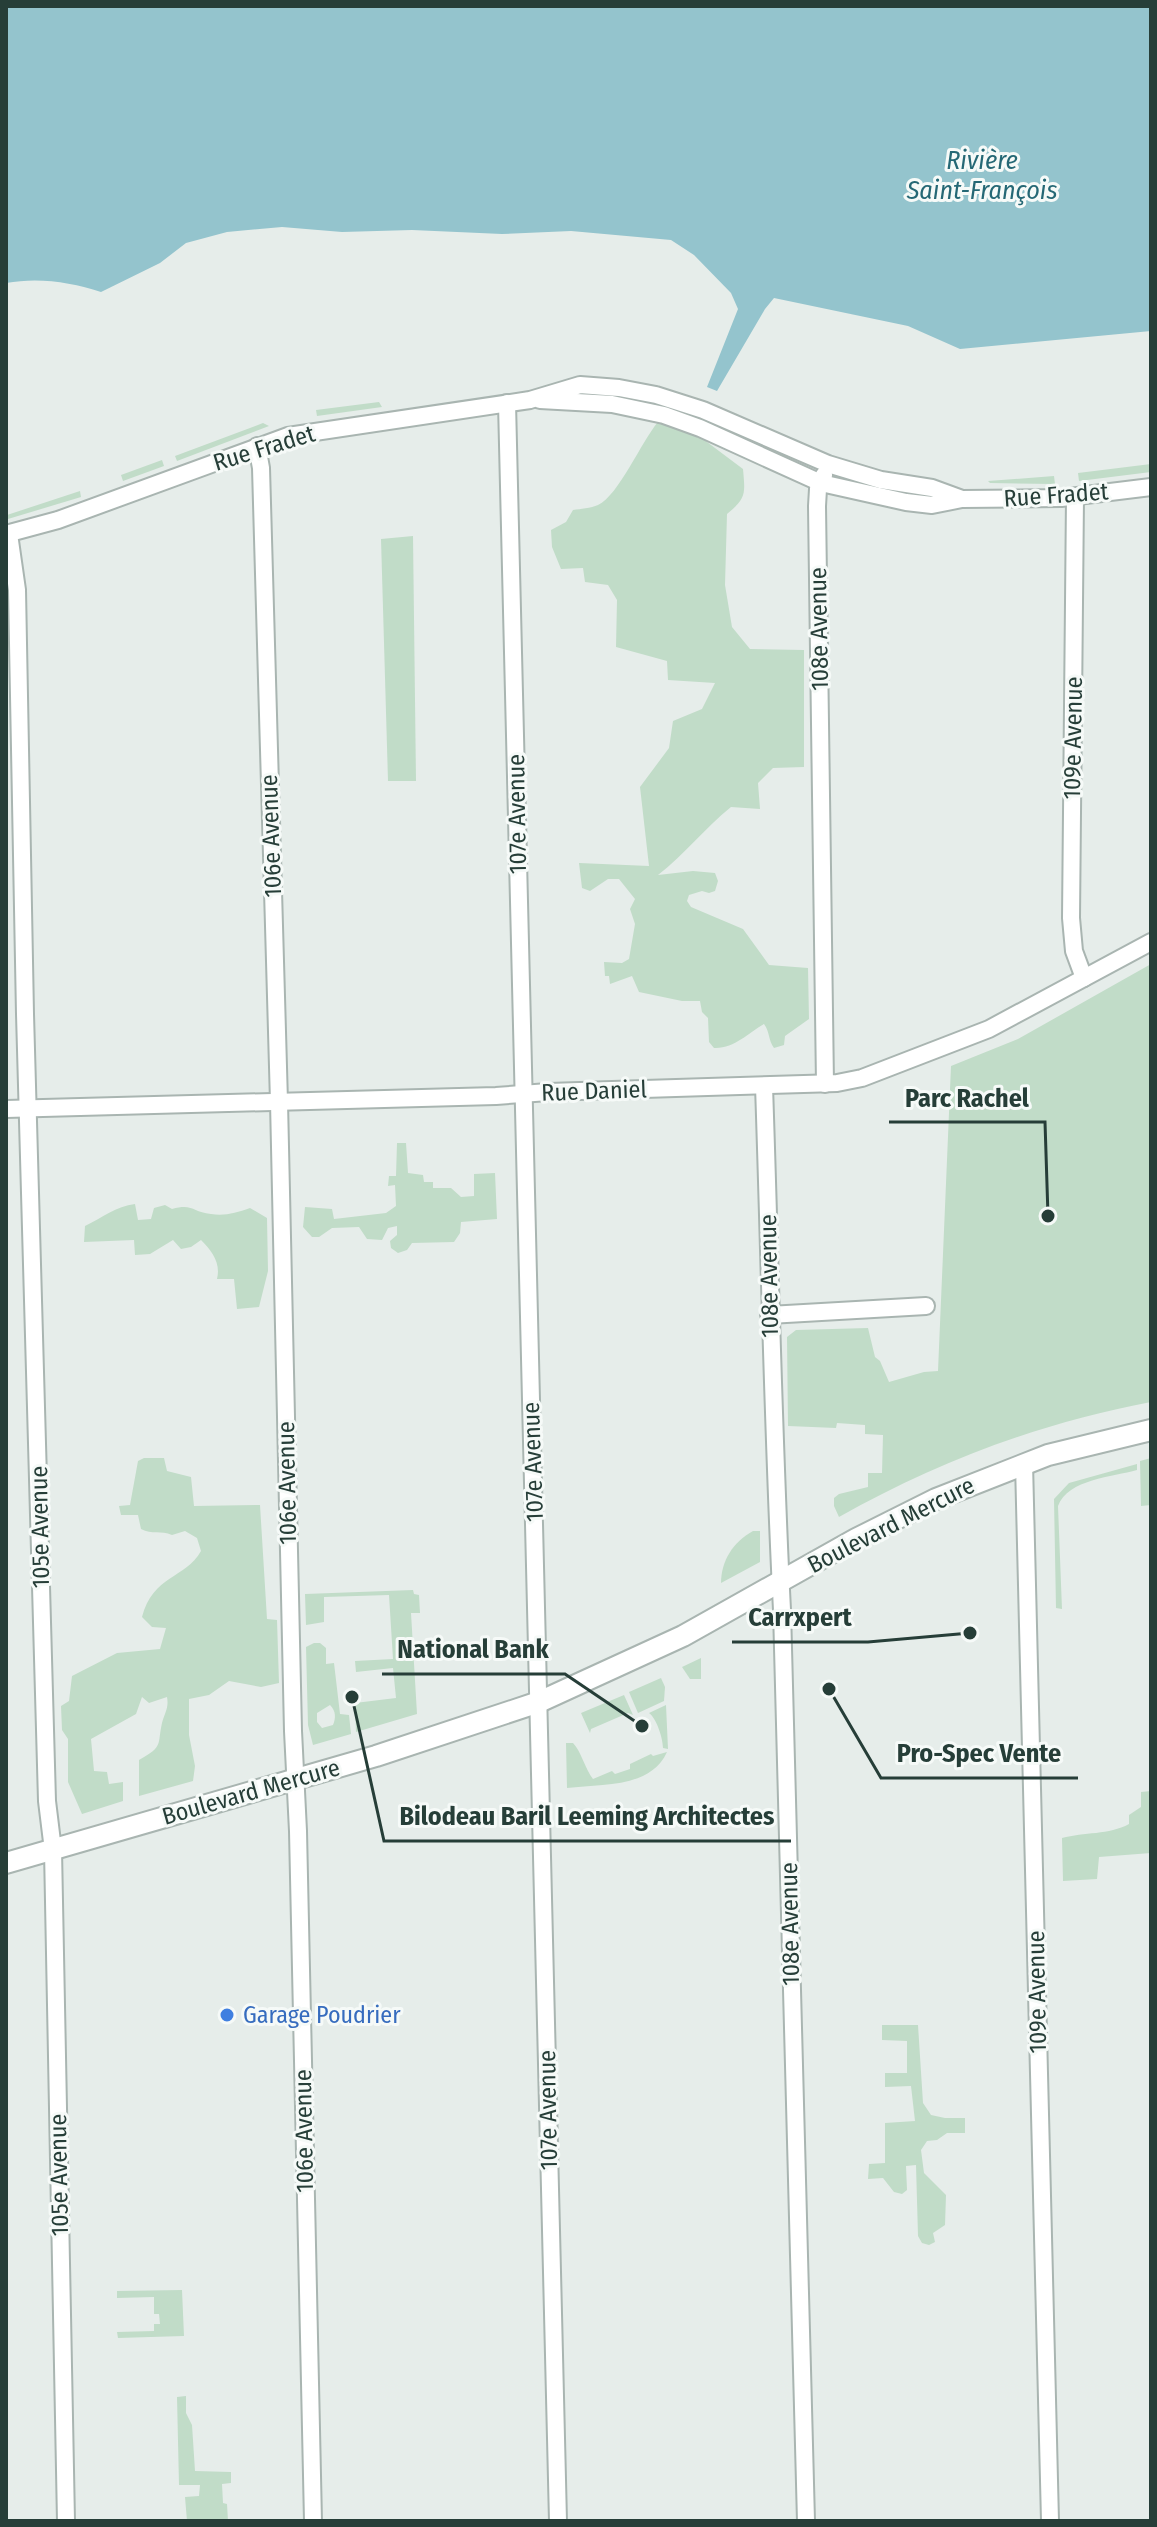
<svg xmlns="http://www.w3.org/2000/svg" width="1157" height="2527" viewBox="0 0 1157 2527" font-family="'Fira Sans Condensed',sans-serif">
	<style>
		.green { fill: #c1dcc8; fill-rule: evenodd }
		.water { fill: #94c4cd }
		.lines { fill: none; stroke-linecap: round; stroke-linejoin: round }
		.minor-casing { stroke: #a9b5b1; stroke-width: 20 }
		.tertiary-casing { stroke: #a9b5b1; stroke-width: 24 }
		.minor { stroke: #fff; stroke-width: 16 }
		.tertiary { stroke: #fff; stroke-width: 20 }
		.shop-dot { fill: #3f7fe0; stroke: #f6faf8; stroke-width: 3 }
		.labels { text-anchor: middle; stroke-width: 6; stroke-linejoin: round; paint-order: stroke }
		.street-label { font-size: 24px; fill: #263e38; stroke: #f6faf8 }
		.shop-label { font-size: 24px; fill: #366cbe; stroke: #f6faf8; text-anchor: start }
		.water-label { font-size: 26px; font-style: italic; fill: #256875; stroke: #f6faf8 }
		.leader { fill: none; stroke: #263e38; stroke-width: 3 }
		.callout-dot { fill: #263e38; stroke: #f6faf8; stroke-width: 3 }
		.callout-label { font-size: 26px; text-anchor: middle; font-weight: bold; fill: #263e38; stroke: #f6faf8; stroke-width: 6; stroke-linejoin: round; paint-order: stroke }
	</style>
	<rect width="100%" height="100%" fill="#e6edea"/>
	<!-- green -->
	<g class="green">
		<polygon points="379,402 382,407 317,416 316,410"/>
		<path d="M658 422 703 439 743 469C745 493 747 498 727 514L725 585 732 627 750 649 804 650V767L773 768 758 783 760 809 731 807C705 828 685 854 658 875L693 871 715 873 718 881 715 891 709 893 702 891 689 895 687 901 691 907 743 929 769 965 808 968 809 1019 785 1036 784 1045 774 1048C768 1040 770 1032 764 1024 748 1033 734 1049 714 1048L709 1042 708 1018 702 1012 700 1001H682L639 992 632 976 610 984 609 976H605L604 962 622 963 629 959 635 924 630 909 635 899 619 879H608L590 891 582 888 579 863 649 866 640 787 669 748 673 721 702 709 715 683 668 680 667 661 616 647 617 600 608 585 585 582 583 568 561 569 552 547 551 530 566 522 573 510C580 509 591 508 598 505 619 495 641 442 658 422Z"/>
		<polygon points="263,423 269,426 177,461 175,456"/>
		<polygon points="162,460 164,466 123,481 121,475"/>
		<polygon points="1151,464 1151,472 1079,481 1078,473"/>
		<polygon points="1054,476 1055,484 990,483 988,481"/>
		<polygon points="80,491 81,497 8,519 7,515"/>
		<polygon points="413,536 416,781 388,781 381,539"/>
		<path d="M1151 964V1402C1040 1423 937 1462 839 1517L834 1506V1498L839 1494 868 1487V1473H882L883 1435 865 1434V1425L837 1423 836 1428 788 1426 787 1337 796 1330 868 1328 875 1357 880 1361 889 1382 924 1372 938 1371 951 1066 1018 1039Z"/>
		<polygon points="397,1143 406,1143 408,1173 423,1175 424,1182 433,1182 433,1188 451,1188 461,1197 474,1196 474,1174 495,1173 497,1219 461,1222 460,1233 454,1242 412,1243 407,1250 398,1253 391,1248 390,1241 397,1235 397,1226 388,1228 382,1240 367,1239 359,1227 332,1228 319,1237 312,1237 303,1227 305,1207 332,1209 334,1219 386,1213 396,1206 395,1185 388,1186 389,1176 396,1176"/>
		<path d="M135 1204 138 1220 151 1219 154 1208 165 1205 172 1209C193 1203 192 1212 211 1214 225 1216 236 1213 250 1208L267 1218 268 1271 259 1307 237 1309 234 1279H217C221 1263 212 1251 201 1240L191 1247 181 1249 173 1240 150 1254 135 1255 134 1240 84 1242 85 1226C102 1218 116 1206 135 1204Z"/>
		<path d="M144 1458H164L167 1471 191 1477 194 1506 260 1505 267 1619 277 1620 279 1683 261 1687 229 1681 209 1695 189 1699V1735L195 1766 193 1781 139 1796V1760C164 1746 157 1745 162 1723 165 1712 169 1708 167 1697L149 1703 142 1697 136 1714 91 1739 94 1771 107 1772 109 1784 123 1782V1801L82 1814 68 1782V1739L62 1730 61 1706 69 1701 72 1676 117 1653 160 1649 166 1628 152 1627 142 1617C153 1575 185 1579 201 1551L197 1538 185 1531 172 1535C161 1530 152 1535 141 1529L138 1515H121L119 1506 130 1505 138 1461Z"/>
		<polygon points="1151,1458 1151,1505 1141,1506 1140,1461"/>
		<path d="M1137 1464V1470C1113 1477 1068 1479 1058 1506L1062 1609 1056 1608 1054 1499 1069 1483Z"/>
		<path d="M753 1531H760V1562L721 1583C721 1561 733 1542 753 1531Z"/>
		<polygon points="413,1590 414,1594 419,1595 420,1613 411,1613 417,1714 356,1732 355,1703 396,1698 393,1668 356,1672 355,1661 393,1659 389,1595 324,1597 324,1622 306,1625 305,1594"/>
		<path d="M314 1643H320L326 1648V1664L334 1663 340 1714 349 1715 351 1734 313 1745 308 1725 306 1647ZM330 1705C336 1711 336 1718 333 1725L322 1728 317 1722V1713Z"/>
		<polygon points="701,1658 701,1679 690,1679 682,1667"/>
		<polygon points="661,1678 665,1687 664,1701 638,1713 629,1692"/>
		<polygon points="624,1695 633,1715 628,1713 591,1729 590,1733 581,1713"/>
		<path d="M666 1705 668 1749 663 1748C663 1739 657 1719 649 1713Z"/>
		<path d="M566 1743H573C581 1751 585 1769 593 1779L612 1771 615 1774 630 1769V1764L651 1754 653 1756 667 1752C651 1788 602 1784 567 1788Z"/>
		<path d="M1151 1791V1853L1099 1857 1097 1879 1063 1881 1062 1838C1084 1832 1109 1835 1129 1824V1815L1141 1807V1792Z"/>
		<polygon points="882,2025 918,2025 923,2103 931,2115 945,2118 965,2118 965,2133 947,2133 937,2140 927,2141 921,2150 924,2173 946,2195 945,2225 933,2233 935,2242 929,2245 922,2243 918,2236 916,2165 906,2166 907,2190 902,2194 894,2192 883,2178 868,2179 869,2164 885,2163 885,2123 915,2121 911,2086 885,2087 885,2073 907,2073 907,2041 882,2040"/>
		<polygon points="182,2290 184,2336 118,2338 117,2332 154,2331 154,2324 160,2324 159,2314 154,2314 154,2297 117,2298 117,2291"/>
		<polygon points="186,2396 186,2413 192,2425 195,2471 231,2472 231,2483 222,2484 223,2503 227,2504 228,2521 187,2521 185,2497 199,2496 200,2485 179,2485 177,2397"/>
	</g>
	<!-- water -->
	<path class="water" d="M6 6H1151V331L960 349 908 326 774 298 765 309 717 391 707 387 738 309 731 293 694 255 671 240 571 231 502 234 412 230 342 232 282 227 227 232 186 243 160 263 101 292C71 282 38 277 6 283Z"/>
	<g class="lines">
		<!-- minor casing -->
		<g class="minor-casing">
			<g id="minor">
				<polyline points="540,400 612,404 664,415 700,428 821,483 906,502 932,505 962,499 1061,498 1151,487"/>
				<polyline points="507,403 558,2521"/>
				<polyline points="257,446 261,468 279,1102 293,1731 298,1831 313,2521"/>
				<polyline points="824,475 818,489 817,506 825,1084"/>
				<polyline points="1075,497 1071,918 1074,951 1084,978"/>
				<polyline points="6,534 58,520 288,436 530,400 580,385 619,388 656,395 703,410 828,464 881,480 932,488 962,499"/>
				<polyline points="9,534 17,590 25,1014 47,1801 53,1850 66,2521"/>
				<path d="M764 1086C770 1261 773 1436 782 1610L806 2521"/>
				<polyline points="6,1109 496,1096 548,1092 837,1083 862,1078 989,1029 1151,942"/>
				<polyline points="769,1315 926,1306"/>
				<polyline points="1024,1463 1050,2521"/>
			</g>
		</g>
		<!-- tertiary casing -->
		<g class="tertiary-casing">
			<polyline id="tertiary" points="6,1863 376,1756 539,1702 683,1636 856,1539 936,1499 1048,1455 1151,1430"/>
		</g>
		<!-- minor -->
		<use href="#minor" class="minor"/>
		<!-- tertiary -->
		<use href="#tertiary" class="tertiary"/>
	</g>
	<!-- markers -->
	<circle class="shop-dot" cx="227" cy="2015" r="8"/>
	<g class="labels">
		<!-- street labels -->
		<g class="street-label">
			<text transform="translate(264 448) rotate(-17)" y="8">Rue Fradet</text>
			<text transform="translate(1056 495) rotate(-4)" y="8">Rue Fradet</text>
			<text transform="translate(819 629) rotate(-91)" y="8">108e Avenue</text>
			<text transform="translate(1073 738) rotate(-89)" y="8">109e Avenue</text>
			<text transform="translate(517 814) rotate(-91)" y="8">107e Avenue</text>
			<text transform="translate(271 836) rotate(-92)" y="8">106e Avenue</text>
			<text transform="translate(594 1091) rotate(-2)" y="8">Rue Daniel</text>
			<text transform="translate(769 1276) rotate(-91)" y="8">108e Avenue</text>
			<text transform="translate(533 1462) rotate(-92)" y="8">107e Avenue</text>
			<text transform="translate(287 1483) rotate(-91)" y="8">106e Avenue</text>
			<text transform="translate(891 1525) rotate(-27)" y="8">Boulevard Mercure</text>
			<text transform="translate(40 1527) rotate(-91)" y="8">105e Avenue</text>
			<text transform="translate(251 1792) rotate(-16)" y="8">Boulevard Mercure</text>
			<text transform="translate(790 1924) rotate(-91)" y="8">108e Avenue</text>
			<text transform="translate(1037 1992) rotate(-91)" y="8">109e Avenue</text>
			<text transform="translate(548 2110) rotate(-91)" y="8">107e Avenue</text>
			<text transform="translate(304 2131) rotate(-91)" y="8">106e Avenue</text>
			<text transform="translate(59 2175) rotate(-91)" y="8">105e Avenue</text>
		</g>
		<!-- shop labels -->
		<g class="shop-label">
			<text x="243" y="2023">Garage Poudrier</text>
		</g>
		<!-- water labels -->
		<g class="water-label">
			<text x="982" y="169">Rivière<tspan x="982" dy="30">Saint-François</tspan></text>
		</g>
	</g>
	<!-- callouts -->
	<path class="leader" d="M1048 1216L1045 1122H889M970 1633L868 1642H732M642 1726L565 1674H382M829 1689L881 1778H1078M352 1697L384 1841H791"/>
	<g class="callout-dot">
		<circle cx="1048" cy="1216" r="8"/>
		<circle cx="970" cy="1633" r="8"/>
		<circle cx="642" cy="1726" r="8"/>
		<circle cx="829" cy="1689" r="8"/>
		<circle cx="352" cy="1697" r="8"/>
	</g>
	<g class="callout-label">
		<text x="967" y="1107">Parc Rachel</text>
		<text x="800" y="1626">Carrxpert</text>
		<text x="473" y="1658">National Bank</text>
		<text x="979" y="1762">Pro-Spec Vente</text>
		<text x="587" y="1825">Bilodeau Baril Leeming Architectes</text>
	</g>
	<!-- border -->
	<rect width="1157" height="2527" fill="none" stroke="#263e38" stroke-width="16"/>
</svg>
